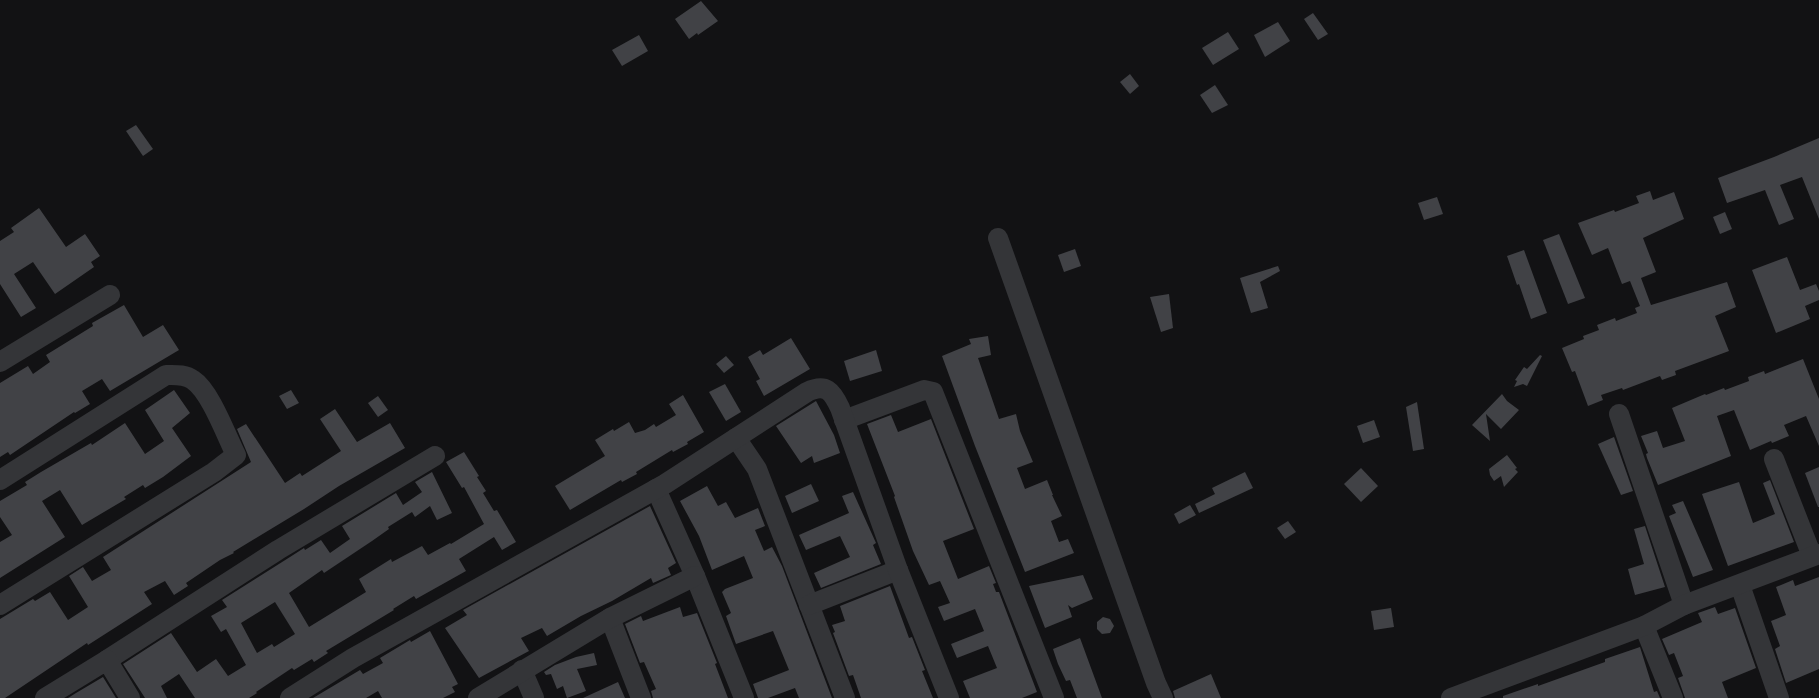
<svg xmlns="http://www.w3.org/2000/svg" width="1819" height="698" viewBox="0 0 1819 698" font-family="Quicksand,sans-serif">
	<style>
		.building { fill: #414246; fill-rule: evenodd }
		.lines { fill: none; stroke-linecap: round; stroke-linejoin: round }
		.minor { stroke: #343538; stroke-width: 20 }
	</style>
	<rect width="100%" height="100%" fill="#121214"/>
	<!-- building -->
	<g class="building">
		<polygon points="701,1 718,21 698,35 697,33 689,39 675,19"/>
		<polygon points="1313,13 1328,34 1318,40 1304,19"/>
		<polygon points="1278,22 1290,41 1265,57 1254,35"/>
		<polygon points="1228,32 1239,49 1213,65 1202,48"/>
		<polygon points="639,35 648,51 622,66 612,50"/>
		<polygon points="1130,74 1139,86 1130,94 1120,82"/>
		<polygon points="1215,85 1228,105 1212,113 1200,95"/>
		<polygon points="136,125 153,149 143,156 126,131"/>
		<polygon points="1819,138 1819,219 1802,177 1780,185 1794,219 1779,225 1765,190 1727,203 1718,178 1774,157"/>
		<polygon points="1650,191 1653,200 1674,192 1684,219 1643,238 1656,272 1641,278 1651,305 1727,282 1736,307 1715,316 1729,351 1675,371 1676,375 1662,380 1660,376 1623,390 1622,388 1601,395 1603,400 1588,406 1575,371 1572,372 1562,348 1584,339 1583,336 1599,330 1597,325 1615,318 1616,321 1637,313 1635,308 1640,306 1630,281 1622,284 1608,248 1592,255 1578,223 1614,210 1615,212 1639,203 1636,196"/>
		<polygon points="1437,197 1443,214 1424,220 1418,203"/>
		<polygon points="39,208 66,247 85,234 100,256 91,262 94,267 55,294 33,262 14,274 36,308 21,317 0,284 0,241 14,232 11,228"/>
		<polygon points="1725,212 1732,229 1720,234 1713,217"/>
		<polygon points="1559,234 1585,298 1568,304 1543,240"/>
		<polygon points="1075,249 1081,266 1064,272 1058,255"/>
		<polygon points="1524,250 1547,313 1531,319 1519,284 1517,285 1507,256"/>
		<polygon points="1787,257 1800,290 1816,284 1819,291 1819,300 1805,306 1810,319 1776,333 1752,270"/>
		<polygon points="1278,266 1280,271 1260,282 1268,308 1251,313 1240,278"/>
		<polygon points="1169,294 1173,328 1161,332 1150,297"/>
		<polygon points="124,305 143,337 163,325 179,350 110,391 102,379 82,391 90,404 75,413 74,412 10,455 8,452 0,457 0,383 28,366 33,374 50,362 46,355 93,326 92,323"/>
		<polygon points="988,336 991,355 978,358 999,419 1016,414 1020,431 1033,462 1017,468 1025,489 1047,480 1053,495 1052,495 1062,516 1051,521 1059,542 1068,539 1074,553 1025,572 975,446 942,356 971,344 969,339"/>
		<polygon points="791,338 810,369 764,396 756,381 760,379 748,357 760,350 763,355"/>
		<polygon points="876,350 882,371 850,381 844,361"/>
		<polygon points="1540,355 1542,356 1527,386 1523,384 1514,387 1517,381 1515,380 1524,367 1527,369"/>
		<polygon points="726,356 734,365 724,373 716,364"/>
		<polygon points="1803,359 1819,399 1819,446 1806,416 1784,425 1789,436 1772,443 1771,441 1750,450 1734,410 1717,416 1731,456 1658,485 1647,458 1646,454 1648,453 1641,436 1657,431 1663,448 1685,441 1672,408 1705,394 1706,395 1724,388 1725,390 1749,381 1748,377 1764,371 1765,374"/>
		<polygon points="725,384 741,412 726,421 709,392"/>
		<polygon points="174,390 190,413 172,428 191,456 163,477 145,488 143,485 124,497 126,499 82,525 60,490 42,501 65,537 0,578 0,542 12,535 0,517 0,501 27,485 25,482 41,472 91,443 92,445 125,423 145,454 164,441 145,410"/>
		<polygon points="291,390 299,403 287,409 279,396"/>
		<polygon points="1502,394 1507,401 1519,410 1501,429 1486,414 1490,441 1472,425"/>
		<polygon points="683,395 704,432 687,442 688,444 673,452 672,450 636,472 637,474 622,482 621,480 570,510 555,486 605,456 595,440 613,429 614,431 629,422 635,433 645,430 654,424 656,427 676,415 669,404"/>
		<polygon points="378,396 388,410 378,417 368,403"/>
		<polygon points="816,401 834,435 840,453 814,463 812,456 801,463 776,426"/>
		<polygon points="1417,402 1424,449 1413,451 1406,407"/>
		<polygon points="335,409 357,442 390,423 405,448 339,486 304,509 233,552 234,553 220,560 186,583 188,586 174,595 165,581 144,592 152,604 88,645 87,643 5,698 0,698 0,619 33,599 35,601 50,592 68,620 88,607 69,576 83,567 92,581 111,570 103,557 251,462 237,429 246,424 285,483 300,473 302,476 341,451 320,419"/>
		<polygon points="891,415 898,432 931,419 974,529 943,541 958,579 989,566 996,583 993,584 996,592 999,592 1037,692 1022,698 970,698 963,681 997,668 988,646 957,658 951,644 984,631 975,609 944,621 938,607 950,603 940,581 929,585 913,551 894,497 895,496 867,424"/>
		<polygon points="1374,420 1380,437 1363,443 1357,426"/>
		<polygon points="1614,437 1633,491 1621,495 1598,444"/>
		<path d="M464 452 479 476 477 477 486 491 483 493 494 511 497 510 516 542 502 550 494 537 459 559 466 571 416 599 414 596 393 609 394 610 326 651 328 653 314 662 312 659 294 670 292 668 256 692 257 693 249 698H195L179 674 161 686 167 698H145L123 664 171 633 197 672 216 659 228 676 246 665 226 629 221 632 211 616 227 607 222 600 290 557 304 548 305 550 321 540 330 553 350 539 342 526 396 493 403 505 422 492 415 482 432 472 452 513 437 520 430 506 415 517 412 512 388 527 389 529 372 541 324 573 322 570 289 593 309 627 366 592 359 579 391 559 392 562 422 546 428 555 450 543 451 544 484 524 464 487 462 488 446 462ZM275 602 295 634 274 647 272 644 257 653 241 623Z"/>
		<polygon points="1507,455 1517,468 1515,469 1518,472 1504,487 1501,476 1494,481 1490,475 1489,469"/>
		<polygon points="1819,467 1819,507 1818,507 1805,473"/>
		<polygon points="1361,468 1378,486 1361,502 1344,484"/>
		<polygon points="1245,472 1253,488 1199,513 1195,504 1215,494 1212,488"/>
		<polygon points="1770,480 1794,542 1728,566 1702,494 1739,482 1753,523 1775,514 1763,483"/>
		<polygon points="811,484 819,501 792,513 785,496"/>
		<polygon points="707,486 718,506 726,502 735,518 758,508 765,526 755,530 764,551 772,547 782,566 832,698 799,698 795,688 768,698 758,698 753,684 789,670 773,631 736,644 726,616 731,613 722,592 725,589 753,578 744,556 712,570 699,536 680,501"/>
		<polygon points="853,492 876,543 873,545 881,564 821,588 814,573 850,557 840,536 806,550 799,535 849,513 842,496"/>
		<polygon points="1683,501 1713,570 1693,577 1669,516 1676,513 1672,505"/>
		<polygon points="1190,505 1196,515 1179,524 1174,514"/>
		<polygon points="650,506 676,563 668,568 671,575 653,583 651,578 612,601 581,616 547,636 542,628 521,638 529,651 479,678 445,628 467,615 463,610"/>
		<polygon points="1288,521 1296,532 1285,539 1277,528"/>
		<polygon points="1645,526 1665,587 1635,595 1628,569 1644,564 1634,529"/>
		<polygon points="1083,575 1093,599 1072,608 1068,605 1072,617 1045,628 1029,586"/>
		<polygon points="1819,577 1819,669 1786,683 1775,649 1780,646 1771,621 1786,615 1776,587 1793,580 1795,586"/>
		<polygon points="890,586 909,638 912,637 925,670 922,671 933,698 861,698 853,675 849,676 833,633 835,632 832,625 845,621 840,606"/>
		<polygon points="680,607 683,617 697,613 717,663 715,664 728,698 653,698 651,691 656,689 644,662 640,663 625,624 641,616 643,621"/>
		<polygon points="1715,607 1718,614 1735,608 1756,668 1722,682 1728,698 1685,698 1678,678 1683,676 1674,653 1669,655 1662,639 1702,622 1698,613"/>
		<polygon points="1391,608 1394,627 1374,630 1371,611"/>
		<polygon points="1103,617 1110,619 1114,626 1110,633 1102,634 1097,629 1097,622"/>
		<polygon points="430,631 458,684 452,687 455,692 443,698 382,698 378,691 366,698 313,698 360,670 363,674 383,663 380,658 410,640 411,642"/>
		<polygon points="1080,638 1102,698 1077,698 1070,680 1066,681 1058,664 1053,649"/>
		<polygon points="1640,647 1654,692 1657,691 1660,698 1503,698 1503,696 1538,684 1538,686 1605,662 1605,659"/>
		<polygon points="594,653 597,665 577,669 586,691 567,698 563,686 557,689 551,674 546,675 544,672 555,665 576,657"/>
		<polygon points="1211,674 1221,698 1175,698 1173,691"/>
		<polygon points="103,677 116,698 68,698 76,693"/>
		<polygon points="618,682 625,698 583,698"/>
	</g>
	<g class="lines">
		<!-- minor -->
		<g class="minor">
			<polyline points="998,238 1156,683 1163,698"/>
			<polyline points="0,362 110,295"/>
			<polyline points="1619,414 1684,605"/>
			<polyline points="844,420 924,390 933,392 1054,698"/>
			<polyline points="736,438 757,469 845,698"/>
			<polyline points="1774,459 1812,556"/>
			<path d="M0 480 166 375C175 375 185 374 193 380 210 391 226 435 236 455L214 472 0 605"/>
			<polyline points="656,489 695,576 744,698"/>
			<polyline points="1740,585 1779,698"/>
			<polyline points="809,605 898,570"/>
			<polyline points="610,618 641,698"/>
			<polyline points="1644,626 1673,698"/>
			<polyline points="107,660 278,550 435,456"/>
			<polyline points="522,670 534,698"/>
			<polyline points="45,698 107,660 130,698"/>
			<path d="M290 698 353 658 665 484 807 392C826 383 832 391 840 408L898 570 949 698"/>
			<polyline points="478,698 610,618 695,576"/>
			<polyline points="1451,698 1644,626 1684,605 1819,554"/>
		</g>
	</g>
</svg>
